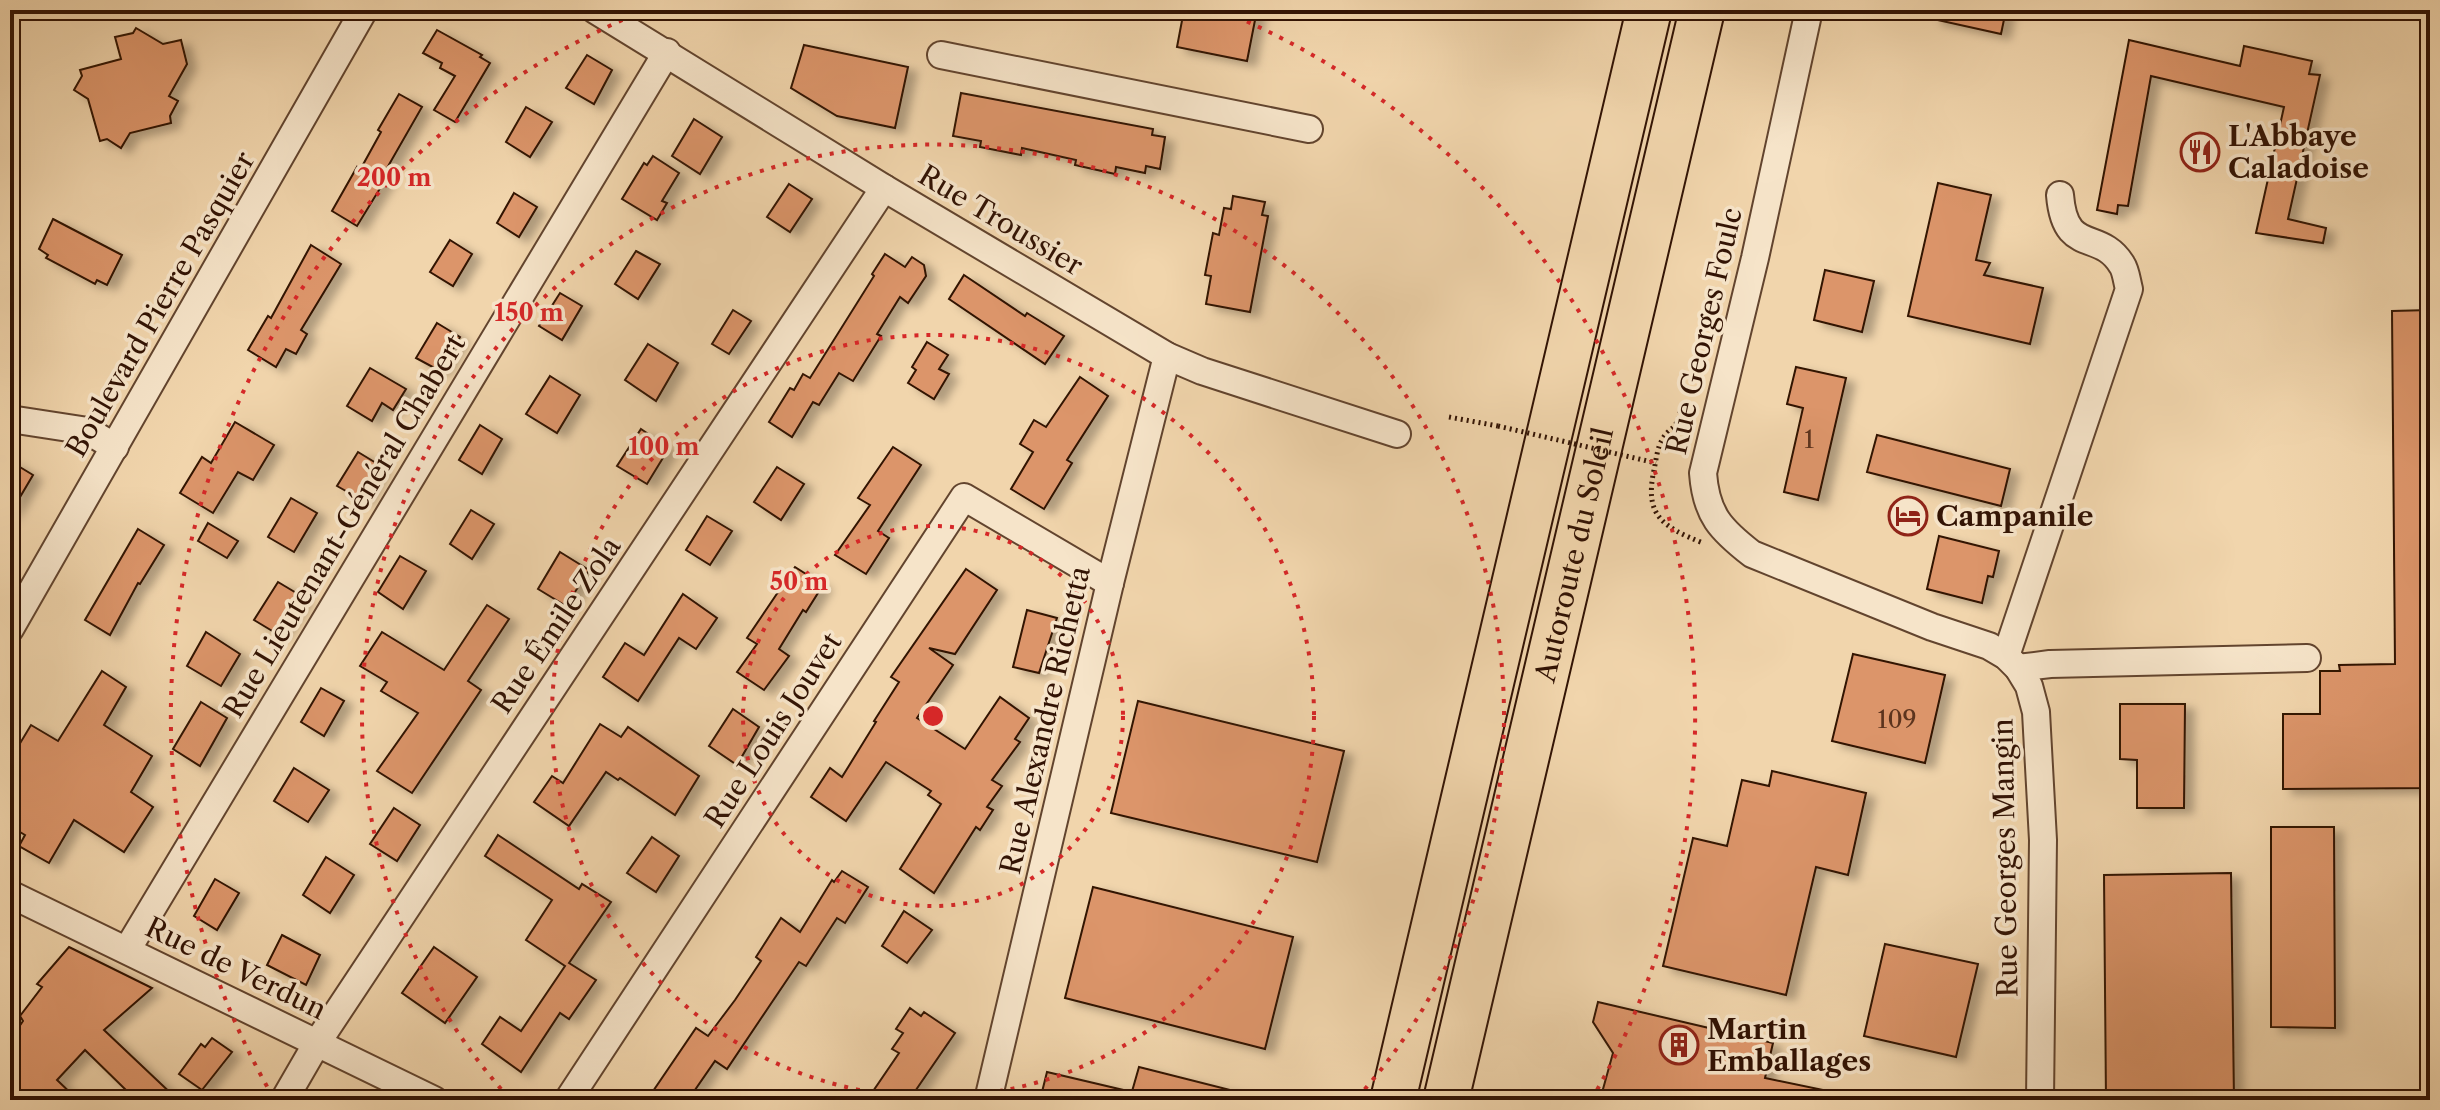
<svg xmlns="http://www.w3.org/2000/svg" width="2440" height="1110" viewBox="0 0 2440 1110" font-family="'Libre Caslon Text',serif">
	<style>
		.building { fill: #dc956b; stroke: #321304; stroke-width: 2; filter: url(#shadow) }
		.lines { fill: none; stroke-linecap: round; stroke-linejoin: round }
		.minor-casing { stroke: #62442e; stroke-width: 30 }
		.motorway-casing { stroke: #321304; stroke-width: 48 }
		.path { stroke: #321304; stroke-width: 5; stroke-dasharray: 2 4; stroke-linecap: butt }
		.minor { stroke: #f6e4c9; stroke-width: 26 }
		.motorway { stroke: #f1d5ac; stroke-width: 44 }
		.path-bridge { stroke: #321304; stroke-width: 5; stroke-dasharray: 2 4; stroke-linecap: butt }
		.ring { fill: none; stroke: #d62828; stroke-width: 4; stroke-dasharray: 4 8 }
		.labels { text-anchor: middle; stroke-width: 7; stroke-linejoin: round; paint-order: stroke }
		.number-label { font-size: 24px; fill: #5c341e }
		.poi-label { font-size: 28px; font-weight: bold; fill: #321304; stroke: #f6e4c9; text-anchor: start }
		.street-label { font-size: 28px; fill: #321304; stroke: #f6e4c9 }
		.centre { fill: #d62828; stroke: #f6e4c9; stroke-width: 4 }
		.ring-label { font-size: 24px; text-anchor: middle; font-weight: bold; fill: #d62828; stroke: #f6e4c9; stroke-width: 7; stroke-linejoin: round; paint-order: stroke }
	</style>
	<defs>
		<filter id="shadow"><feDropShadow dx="9" dy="5" stdDeviation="4" flood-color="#0004"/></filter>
	</defs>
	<rect width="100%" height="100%" fill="#f1d5ac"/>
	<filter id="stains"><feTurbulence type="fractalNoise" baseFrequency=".0025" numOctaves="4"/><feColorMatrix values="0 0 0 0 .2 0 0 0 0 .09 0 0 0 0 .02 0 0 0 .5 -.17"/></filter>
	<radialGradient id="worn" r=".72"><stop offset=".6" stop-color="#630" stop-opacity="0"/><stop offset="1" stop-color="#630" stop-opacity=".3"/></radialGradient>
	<!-- building -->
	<g class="building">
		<polygon points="1184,10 1257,10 1247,61 1177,47"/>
		<polygon points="1934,10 2006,10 2001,34 1933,19"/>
		<polygon points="136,28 163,44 181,40 187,64 169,96 178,101 170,116 171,123 130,133 121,148 107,139 100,141 88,99 74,90 82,76 80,70 121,59 115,37 133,33"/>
		<polygon points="437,30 482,55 480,57 490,63 455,122 434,110 455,76 440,68 442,63 423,53"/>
		<polygon points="2129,40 2240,66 2244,46 2312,61 2309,74 2320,75 2288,219 2326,228 2323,243 2256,233 2284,107 2151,76 2128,206 2118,205 2117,214 2097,210"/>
		<polygon points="804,45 908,67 895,128 837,116 791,88"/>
		<polygon points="587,55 612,70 594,104 566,88"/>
		<polygon points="961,93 1153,129 1152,135 1165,137 1160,169 1146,166 1145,173 1116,167 1115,174 1075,165 1076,160 1022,148 1021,155 980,147 981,141 953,136"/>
		<polygon points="399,94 422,107 383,175 387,177 357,226 332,211 357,167 360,170 381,132 378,130"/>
		<polygon points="526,107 552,122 530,157 506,142"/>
		<polygon points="694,119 722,137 700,174 672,156"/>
		<polygon points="653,156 679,173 662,201 667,203 657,220 622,199 644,163 647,165"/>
		<polygon points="1938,183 1991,195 1976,260 1990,263 1984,275 2043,288 2030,344 1908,316"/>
		<polygon points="789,184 812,199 790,232 767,217"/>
		<polygon points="514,193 537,207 519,237 497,223"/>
		<polygon points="1233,196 1265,202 1262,215 1268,216 1250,312 1206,304 1211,276 1205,275 1213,233 1219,235 1224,208 1231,209"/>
		<polygon points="53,219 122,255 107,285 97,280 95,284 46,258 48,255 39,249"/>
		<polygon points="450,240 472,254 453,286 430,272"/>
		<polygon points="311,245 341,264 301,330 307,334 296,354 286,349 276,367 248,350 268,316 271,318"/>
		<polygon points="636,251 660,264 638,299 615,284"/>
		<polygon points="885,254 905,267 912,257 924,265 926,276 908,303 900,297 877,334 881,336 853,381 839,373 819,405 813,402 792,437 769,422 790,388 794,390 803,374 810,378 874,276 872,274"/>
		<polygon points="1825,270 1874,281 1862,332 1814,320"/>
		<polygon points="964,275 1025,316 1027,313 1064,336 1045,364 949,299"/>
		<polygon points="560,293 582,306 562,340 539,326"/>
		<polygon points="733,310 751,321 729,354 712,344"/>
		<polygon points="2430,310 2430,788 2283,789 2283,714 2320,714 2320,671 2340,671 2339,665 2395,664 2392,311"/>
		<polygon points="437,323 460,337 440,371 416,358"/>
		<polygon points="927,342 948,355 939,369 949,374 934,399 908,383 916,370 912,367"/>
		<polygon points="648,344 678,363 656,401 625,380"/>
		<polygon points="1796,367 1846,378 1818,500 1784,492 1803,408 1787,404"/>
		<polygon points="370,368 406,389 393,410 382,403 372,421 347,406"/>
		<polygon points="550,376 580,395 557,433 526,414"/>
		<polygon points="1080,377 1108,396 1067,460 1072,463 1044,509 1011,489 1033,452 1020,444 1034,420 1046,427"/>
		<polygon points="235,422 274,445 253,480 238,472 213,513 180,493 202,457 211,463"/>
		<polygon points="480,425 502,439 482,474 459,460"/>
		<polygon points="641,429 669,448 647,484 617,466"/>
		<polygon points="1877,435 2010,469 2001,506 1867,472"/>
		<polygon points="893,447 921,465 878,531 889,538 866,574 835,555 870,505 858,498"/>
		<polygon points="358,452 381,466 362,500 337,486"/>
		<polygon points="10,461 33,475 10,514"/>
		<polygon points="777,467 804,484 781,520 754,502"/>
		<polygon points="291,498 317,513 294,552 268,537"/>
		<polygon points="471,510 494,524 472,559 450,544"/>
		<polygon points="707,516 732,531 710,565 686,550"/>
		<polygon points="208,523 238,541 227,558 198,541"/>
		<polygon points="138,529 164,545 140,584 138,583 110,635 85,620"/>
		<polygon points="1939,536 1999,551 1993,577 1988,576 1982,603 1927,589"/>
		<polygon points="560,552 589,570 566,606 538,589"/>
		<polygon points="400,556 426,571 403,609 378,592"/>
		<polygon points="795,567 823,585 806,612 803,610 779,649 789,656 764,690 737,672 757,644 747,638"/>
		<polygon points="966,569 997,590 955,654 929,648 953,665 917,718 965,749 1000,697 1029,718 1015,739 1020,742 992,780 1002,786 987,807 993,810 980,830 976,827 934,893 900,869 941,804 928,795 931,791 886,762 846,821 811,797 830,768 842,777 876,722 874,721 899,682 891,677"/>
		<polygon points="278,582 303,597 279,635 254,620"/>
		<polygon points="683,594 717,618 696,649 679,638 638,701 603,677 625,643 644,655"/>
		<polygon points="487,605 509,619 468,681 481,690 412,793 377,771 418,713 381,691 387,682 360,666 382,632 444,670"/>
		<polygon points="1027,610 1057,618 1039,673 1013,667"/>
		<polygon points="206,632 240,654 221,686 187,666"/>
		<polygon points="1853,654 1945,675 1925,763 1832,741"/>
		<polygon points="102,671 126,687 104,725 152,756 131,792 153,807 124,852 74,820 49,863 19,846 25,835 10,826 10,760 31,725 58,741"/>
		<polygon points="321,688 344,701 324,736 301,722"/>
		<polygon points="1138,701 1344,751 1317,862 1111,813"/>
		<polygon points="201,702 227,718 200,766 173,749"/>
		<polygon points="2120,704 2185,704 2184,808 2137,808 2137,760 2120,759"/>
		<polygon points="733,709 759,727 737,765 709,746"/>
		<polygon points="600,724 621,737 628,727 699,776 675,815 620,778 618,780 606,772 569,826 534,802 552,776 563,783"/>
		<polygon points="294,768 329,790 308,822 274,801"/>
		<polygon points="1772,771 1866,793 1848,875 1816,867 1786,995 1663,966 1693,838 1727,846 1742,780 1769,786"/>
		<polygon points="394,808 420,825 397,861 370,844"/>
		<polygon points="2271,827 2334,827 2335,1028 2271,1027"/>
		<polygon points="498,835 579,889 582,884 611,902 569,963 596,980 569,1019 560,1013 521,1072 482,1044 500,1017 521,1031 565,966 526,940 552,900 485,856"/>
		<polygon points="652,837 679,856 656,892 627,873"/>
		<polygon points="326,857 354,875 330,913 303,895"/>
		<polygon points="842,871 868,887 845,923 837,918 806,966 799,962 727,1069 715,1061 688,1100 647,1100 696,1028 708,1036 735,1000 761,961 756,957 781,918 800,932 832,880 834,882"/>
		<polygon points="2231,873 2234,1100 2106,1100 2104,875"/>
		<polygon points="215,879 239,893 217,930 194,916"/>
		<polygon points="1093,887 1293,937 1265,1049 1065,998"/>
		<polygon points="904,911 932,930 907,963 882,946"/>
		<polygon points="282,935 320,955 306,985 267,965"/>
		<polygon points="1885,944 1978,964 1956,1057 1864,1036"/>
		<polygon points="69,947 152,988 104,1030 178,1100 118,1100 127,1091 85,1050 57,1080 78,1100 10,1100 10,1040 23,1021 20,1016 42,987 37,984"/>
		<polygon points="434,947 477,977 445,1023 402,993"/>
		<polygon points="1598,1002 1773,1043 1765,1078 1828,1091 1827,1100 1600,1100 1613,1053 1593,1022"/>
		<polygon points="910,1008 921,1016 924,1012 955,1033 909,1100 867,1100 899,1053 892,1049 903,1033 896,1029"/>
		<polygon points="212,1038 232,1052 202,1090 179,1074 201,1044 205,1047"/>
		<polygon points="1139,1067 1242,1093 1242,1100 1040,1100 1047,1072 1132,1092 1131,1095"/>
	</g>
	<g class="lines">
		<!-- minor casing -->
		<g class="minor-casing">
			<g id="minor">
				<polyline points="595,10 884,188 1167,356 1202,371 1397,434"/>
				<path d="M1809 10 1755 258 1703 473C1706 515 1721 530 1752 554L1932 627 1989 646 2006 656 2018 668 2029 686 2036 712 2043 840 2040 1100"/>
				<polyline points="941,55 1309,129"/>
				<polyline points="10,419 88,431 115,447"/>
				<polyline points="10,629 364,10"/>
				<path d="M2006 656 2129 289C2127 282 2126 271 2122 265 2100 228 2065 257 2060 195"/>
				<polyline points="2018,668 2050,664 2307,658"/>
				<polyline points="10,894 434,1100"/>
				<polyline points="127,950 667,52"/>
				<polyline points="284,1100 317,1043 884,188"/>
				<polyline points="568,1100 964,497 1110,583"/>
				<polyline points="988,1100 1110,583 1167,356"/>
			</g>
		</g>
		<!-- motorway casing -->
		<g class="motorway-casing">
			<g id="motorway">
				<polyline points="1393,1100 1649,10"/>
				<path id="s1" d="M1446 1100 1702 10"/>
			</g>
		</g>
		<!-- path -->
		<g class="path">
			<path d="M1696 409 1685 407 1681 409C1676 433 1670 425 1662 440 1657 448 1656 461 1654 470 1644 516 1663 527 1703 543"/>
			<polyline points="1449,417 1498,426"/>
		</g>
		<!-- minor -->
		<use href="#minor" class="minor"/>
		<!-- motorway -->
		<use href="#motorway" class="motorway"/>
		<!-- path-bridge -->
		<polyline class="path-bridge" points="1498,426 1656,463"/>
	</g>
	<!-- distance rings -->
	<g class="ring">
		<circle cx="933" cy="716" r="190"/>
		<circle cx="933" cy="716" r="381"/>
		<path d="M509 1098A571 571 0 1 1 1357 1098"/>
		<path d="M273 1097A762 762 0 0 1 641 12M1225 12A762 762 0 0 1 1593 1097"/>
	</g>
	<!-- icons -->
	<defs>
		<g id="restaurant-ring" transform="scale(2)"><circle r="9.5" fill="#f6e4c9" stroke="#8f2418" stroke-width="1.5"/><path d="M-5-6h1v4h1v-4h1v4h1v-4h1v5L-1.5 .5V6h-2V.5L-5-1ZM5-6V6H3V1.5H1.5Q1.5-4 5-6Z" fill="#8f2418"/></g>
		<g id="hotel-ring" transform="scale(2)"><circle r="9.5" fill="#f6e4c9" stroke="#8f2418" stroke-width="1.5"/><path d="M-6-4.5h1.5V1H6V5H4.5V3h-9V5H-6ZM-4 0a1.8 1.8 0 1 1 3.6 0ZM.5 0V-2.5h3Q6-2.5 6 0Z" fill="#8f2418"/></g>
		<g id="building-ring" transform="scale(2)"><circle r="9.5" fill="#f6e4c9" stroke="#8f2418" stroke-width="1.5"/><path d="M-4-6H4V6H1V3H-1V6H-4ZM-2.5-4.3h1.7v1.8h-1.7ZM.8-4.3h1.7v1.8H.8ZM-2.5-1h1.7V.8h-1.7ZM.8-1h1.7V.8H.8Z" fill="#8f2418"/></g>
	</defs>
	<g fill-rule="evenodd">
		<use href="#restaurant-ring" x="2200" y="152"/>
		<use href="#hotel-ring" x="1908" y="516"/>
		<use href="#building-ring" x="1679" y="1045"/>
	</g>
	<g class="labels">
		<!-- number labels -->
		<g class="number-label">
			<text x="1809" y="448">1</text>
			<text x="1897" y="728">109</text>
		</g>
		<!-- poi labels -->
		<g class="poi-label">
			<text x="2228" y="146">L'Abbaye<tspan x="2228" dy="32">Caladoise</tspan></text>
			<text x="1936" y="526">Campanile</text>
			<text x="1707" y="1039">Martin<tspan x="1707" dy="32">Emballages</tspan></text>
		</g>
		<!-- street labels -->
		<g class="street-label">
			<text transform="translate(1001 220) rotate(31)" y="10">Rue Troussier</text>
			<text transform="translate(160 304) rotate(-60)" y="10">Boulevard Pierre Pasquier</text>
			<text transform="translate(1704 331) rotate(-77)" y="10">Rue Georges Foulc</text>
			<text transform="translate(344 526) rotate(-59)" y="10">Rue Lieutenant-Général Chabert</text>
			<text dy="10" stroke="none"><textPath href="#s1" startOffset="560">Autoroute du Soleil</textPath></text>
			<text transform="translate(556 625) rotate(-56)" y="10">Rue Émile Zola</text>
			<text transform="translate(1045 720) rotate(-77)" y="10">Rue Alexandre Richetta</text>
			<text transform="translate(773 730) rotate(-57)" y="10">Rue Louis Jouvet</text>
			<text transform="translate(2005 858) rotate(-91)" y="10">Rue Georges Mangin</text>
			<text transform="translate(236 968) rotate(26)" y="10">Rue de Verdun</text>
		</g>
	</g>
	<circle cx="933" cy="716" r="12" class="centre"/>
	<g class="ring-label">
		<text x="394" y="186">200 m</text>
		<text x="529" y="321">150 m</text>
		<text x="664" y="455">100 m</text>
		<text x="799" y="590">50 m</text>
	</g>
	<!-- margin -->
	<rect width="2440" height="1110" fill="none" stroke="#f1d5ac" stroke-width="40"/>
	<rect x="12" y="12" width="2416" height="1086" fill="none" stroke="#321304" stroke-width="4"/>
	<rect x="20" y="20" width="2400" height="1070" fill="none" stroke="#321304" stroke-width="2"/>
	<rect width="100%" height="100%" filter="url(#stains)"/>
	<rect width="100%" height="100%" fill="url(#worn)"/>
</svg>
